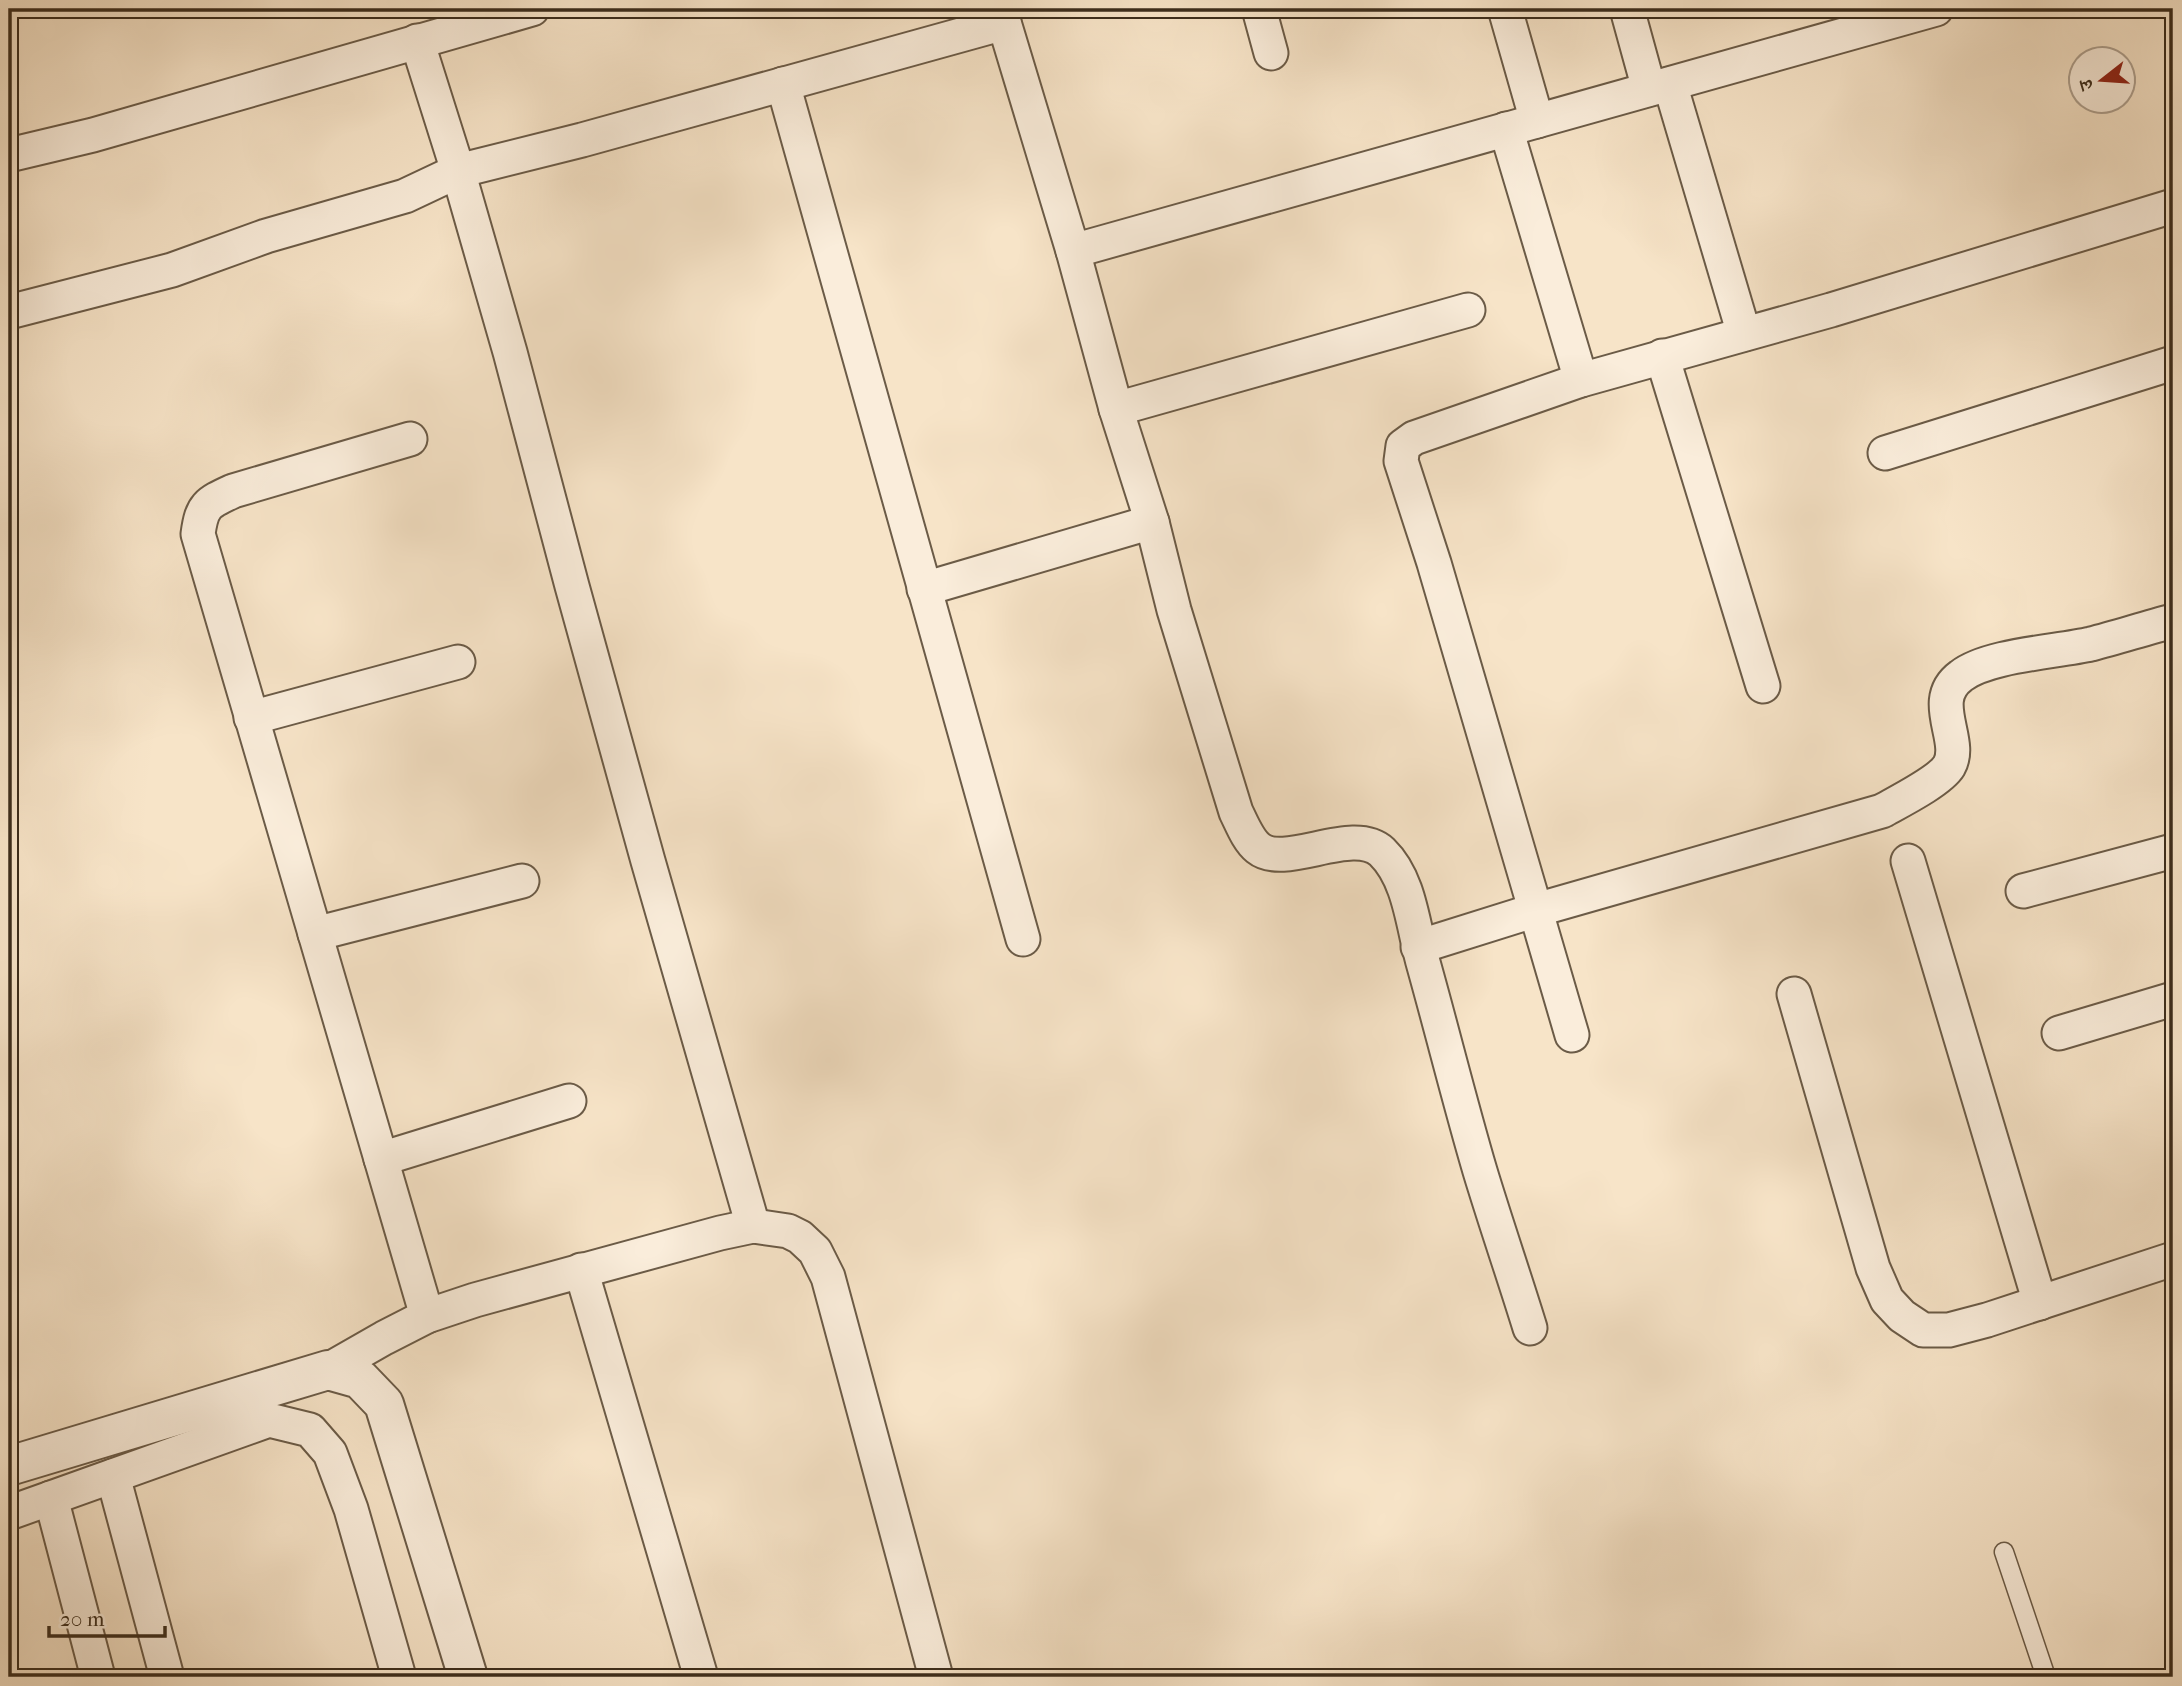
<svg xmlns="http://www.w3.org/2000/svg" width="2182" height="1686" viewBox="0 0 2182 1686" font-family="'IM FELL French Canon','Noto Serif Devanagari',serif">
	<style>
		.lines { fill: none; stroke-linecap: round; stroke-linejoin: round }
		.service-casing { stroke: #6b5b47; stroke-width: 21 }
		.minor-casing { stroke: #6b5b47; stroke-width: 37 }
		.tertiary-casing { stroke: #6b5b47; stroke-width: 42 }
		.service { stroke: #faeddb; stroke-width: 18 }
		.minor { stroke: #faeddb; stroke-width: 33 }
		.tertiary { stroke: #faeddb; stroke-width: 38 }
	</style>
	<rect width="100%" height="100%" fill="#f7e4c8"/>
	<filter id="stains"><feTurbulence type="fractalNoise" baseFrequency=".00286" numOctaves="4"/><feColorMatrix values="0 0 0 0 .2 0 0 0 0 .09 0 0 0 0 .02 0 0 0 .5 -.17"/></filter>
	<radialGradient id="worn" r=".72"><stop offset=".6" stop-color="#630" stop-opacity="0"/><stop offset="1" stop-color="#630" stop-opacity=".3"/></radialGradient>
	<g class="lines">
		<!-- service casing -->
		<g class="service-casing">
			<polyline id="service" points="2004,1552 2046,1677"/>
		</g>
		<!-- minor casing -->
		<g class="minor-casing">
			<g id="minor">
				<path d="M1000 9 1073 251 1116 409 1152 522 1174 610 1236 812C1242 824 1248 840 1258 848 1285 870 1353 825 1382 852 1411 880 1413 929 1424 966 1443 1034 1460 1103 1480 1171 1496 1224 1514 1276 1530 1328"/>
				<polyline points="1259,9 1271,53"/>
				<polyline points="1505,9 1537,121"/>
				<polyline points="1627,9 1649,89"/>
				<polyline points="417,41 458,171 510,352 572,586 648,861 753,1226"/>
				<polyline points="783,84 1023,939"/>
				<polyline points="1670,84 1744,334"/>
				<polyline points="1506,129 1581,380"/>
				<polyline points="9,155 93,135 532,9"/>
				<polyline points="1073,251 1936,9"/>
				<polyline points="9,312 172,270 266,236 405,196 458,171 582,140 1004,23"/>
				<polyline points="1662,356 1763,686"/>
				<polyline points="1116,409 1468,310"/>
				<path d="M410 439 233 491C207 503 202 505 198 534L427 1316"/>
				<polyline points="1885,453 2173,363"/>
				<polyline points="924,589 1152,522"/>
				<polyline points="251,718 458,662"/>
				<polyline points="1908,861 2040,1303"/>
				<polyline points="2023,891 2173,851"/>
				<polyline points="315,934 522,881"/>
				<path d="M1418 947 1536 910 1882 811C1898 802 1940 781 1949 766 1964 740 1927 701 1961 676 1988 655 2056 652 2091 644 2118 637 2146 628 2173 621"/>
				<polyline points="1794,994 1873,1268 1887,1300 1902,1316 1923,1330 1949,1330 1987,1320 2173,1259"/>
				<polyline points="2059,1033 2173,999"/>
				<polyline points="1572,1035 1434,563 1401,461 1403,446 1414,438 1581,380 1831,310 2173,206"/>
				<polyline points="381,1159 569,1101"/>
				<polyline points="581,1270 701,1677"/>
				<polyline points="328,1370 384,1338 427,1316 475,1300 720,1233 753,1226 788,1231 800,1237 815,1251 828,1277 936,1677"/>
				<polyline points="113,1476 167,1677"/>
				<polyline points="51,1498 98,1677"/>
				<polyline points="9,1513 269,1420 310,1430 330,1453 351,1509 399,1677"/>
			</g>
		</g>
		<!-- tertiary casing -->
		<g class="tertiary-casing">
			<polyline id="tertiary" points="9,1466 328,1370 360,1379 384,1404 468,1677"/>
		</g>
		<!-- service -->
		<use href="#service" class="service"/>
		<!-- minor -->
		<use href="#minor" class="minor"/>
		<!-- tertiary -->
		<use href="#tertiary" class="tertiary"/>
	</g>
	<!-- margin -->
	<rect width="2182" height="1686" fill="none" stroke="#f7e4c8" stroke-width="35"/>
	<rect x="10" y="10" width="2161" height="1665" fill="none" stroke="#3c2d1c" stroke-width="3.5"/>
	<rect x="18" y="18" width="2147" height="1651" fill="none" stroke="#3c2d1c" stroke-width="2"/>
	<!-- north arrow -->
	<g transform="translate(2102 80) rotate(253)"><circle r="33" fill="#faeddb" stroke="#aea08f" stroke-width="2"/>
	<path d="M0-5L12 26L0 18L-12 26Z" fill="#8f2418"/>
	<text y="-10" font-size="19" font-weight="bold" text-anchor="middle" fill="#3c2d1c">उ</text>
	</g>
	<!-- scale -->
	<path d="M49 1626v10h116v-10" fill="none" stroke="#3c2d1c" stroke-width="3.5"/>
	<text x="60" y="1626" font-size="21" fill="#3c2d1c" stroke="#faeddb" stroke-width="5" paint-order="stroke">20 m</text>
	<rect width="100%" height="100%" filter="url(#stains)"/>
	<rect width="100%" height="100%" fill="url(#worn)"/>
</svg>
